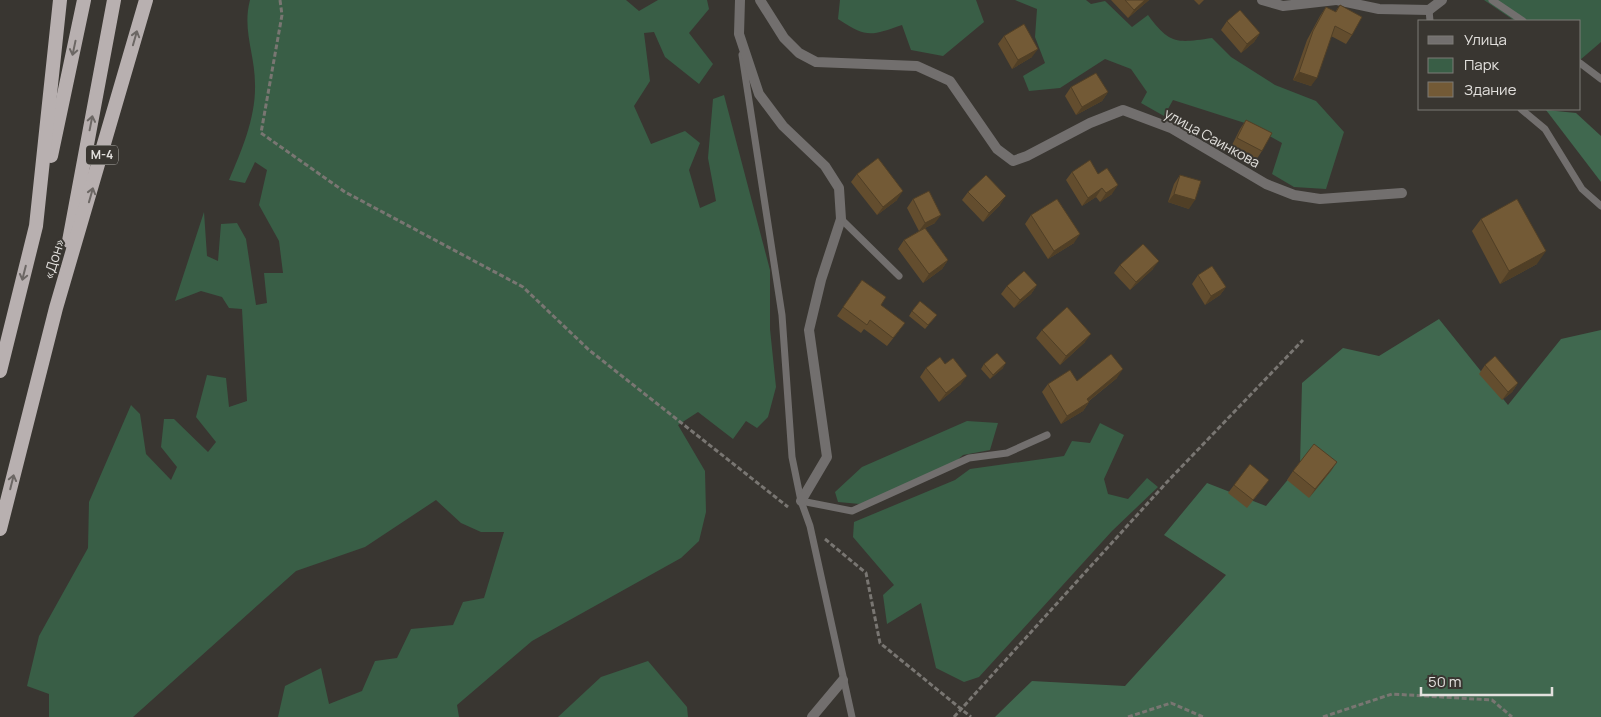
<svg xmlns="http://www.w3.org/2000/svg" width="1601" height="717" viewBox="0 0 1601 717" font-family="Manrope,sans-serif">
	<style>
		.green { fill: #395e46 }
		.forest { fill: #40684f }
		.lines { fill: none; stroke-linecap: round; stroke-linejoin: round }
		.path { stroke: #797672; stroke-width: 3; stroke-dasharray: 5 2.5; stroke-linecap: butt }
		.service { stroke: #726f6e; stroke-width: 7 }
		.minor { stroke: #726f6e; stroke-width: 10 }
		.trunk { stroke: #b8b0b0; stroke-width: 14 }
		.wall { fill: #634d2e }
		.shaded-wall { fill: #503f26 }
		.building { fill: #735a36; stroke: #503f26 }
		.oneway { stroke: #6c6764 }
		.labels { text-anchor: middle; stroke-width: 4; stroke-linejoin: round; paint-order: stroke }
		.shield { fill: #393631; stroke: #afada9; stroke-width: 1 }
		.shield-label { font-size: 12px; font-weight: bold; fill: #e2e0dd }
		.street-label { font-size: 14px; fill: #e2e0dd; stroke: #393631 }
	</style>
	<rect width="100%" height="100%" fill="#393631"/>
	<!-- green -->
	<g class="green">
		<path d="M250 0H626L639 11 658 0H707L709 9 689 33 713 64 699 84 665 57 654 32 644 33 650 81 634 106 651 144 685 131 700 143 689 170 700 208 716 201 708 158 713 99 724 95 770 270V329L776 387 768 417 757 428 746 421 733 439 698 412 678 425 705 471 706 512 699 541 681 558 532 641 457 705 459 717H278L285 686 321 668 329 704 362 691 375 661 397 658 411 629 453 625 463 602 484 598 504 532H481L461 523 436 500 365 547 296 571 133 717H49V694L27 686 39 636 88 548 89 502 131 405 140 414 146 454 171 480 177 467 161 447 164 419H174L208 452 216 442 196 417 207 375 226 378 229 407 247 401 242 309 229 308 222 297 201 291 175 301 204 212 207 256 218 261 221 224 237 223 246 239 256 305 267 303 264 273H283L279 241 259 205 267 170 255 162 245 183 229 180C242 150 256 117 255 84 255 54 242 30 250 0Z"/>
		<path d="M840 0H976L984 22 943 56 911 50 902 25C870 36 867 38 838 19Z"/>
		<path d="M1015 0H1086L1091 4 1105 1 1132 27 1148 15C1170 45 1177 43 1212 38L1231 57 1275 85 1316 101 1344 132 1326 189 1294 187 1272 174 1282 143 1248 124 1173 100 1164 116 1141 103 1147 92 1131 69 1105 59 1060 88 1029 91 1023 76 1045 63 1035 37 1037 9Z"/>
		<polygon points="1484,0 1601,0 1601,42 1580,60 1580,21 1515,21"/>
		<polygon points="967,421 998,423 990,450 963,455 944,472 860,504 838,502 835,492 862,467"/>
		<polygon points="1100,423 1124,435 1104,479 1108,494 1128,499 1147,478 1158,487 1112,531 979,677 964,682 936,668 921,603 887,624 883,595 894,585 853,537 854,522 955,480 970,469 1064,456 1072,441 1090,443"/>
		<polygon points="648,661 687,707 688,717 558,717 601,677"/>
	</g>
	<!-- forest -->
	<g class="forest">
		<polygon points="1546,110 1576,113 1601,136 1601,182"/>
		<polygon points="1439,319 1508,405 1561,339 1601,330 1601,717 995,717 1032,681 1125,686 1226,575 1164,535 1207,483 1266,506 1300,465 1302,383 1343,348 1379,356"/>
	</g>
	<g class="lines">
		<!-- path -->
		<g class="path">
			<polyline points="280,0 282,15 261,133 345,192 523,287 589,350 788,507"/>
			<polyline points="825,539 866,573 880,643 971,717"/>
			<polyline points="954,717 1167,482 1303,340"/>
			<polyline points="1128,717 1171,703 1203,717"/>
			<polyline points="1323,717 1392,694 1492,700 1512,717"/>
		</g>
		<!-- service -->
		<g class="service">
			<polyline points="1492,0 1523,21"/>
			<polyline points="1429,10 1430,21"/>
			<polyline points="742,55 782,315 792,457 801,501 852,511 969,458 1007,453 1047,435"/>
			<polyline points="1580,63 1601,79"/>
			<polyline points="1521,109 1545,129 1582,189 1601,206"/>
			<polyline points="841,219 899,276"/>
			<polyline points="801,501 810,526 852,717"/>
		</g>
		<!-- minor -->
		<g class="minor">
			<polyline points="740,0 739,34 759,94 783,126 825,166 839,188 841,219 821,280 809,330 827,457 801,501"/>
			<polyline points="760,0 784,38 799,53 816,62 917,66 950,81 997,149 1013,161 1027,156 1090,123 1123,110 1171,128 1266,184 1294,195 1320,199 1402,193"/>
			<polyline points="1262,0 1283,6 1336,0"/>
			<polyline points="1337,0 1379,9 1429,10 1442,0"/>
			<polyline points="812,717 843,680"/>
		</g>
		<!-- trunk -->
		<g class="trunk">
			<polyline points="51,156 84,0"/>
			<polyline points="69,241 114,0"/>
			<polyline points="0,371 36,226 60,0"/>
			<polyline points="0,529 56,308 146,0"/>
		</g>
	</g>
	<!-- wall -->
	<g class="wall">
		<polygon points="1111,0 1149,0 1128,18"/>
		<polygon points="1194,0 1204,0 1199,5"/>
		<polygon points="1340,5 1352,35 1346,44 1331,36 1311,86 1293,80 1307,40 1320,16 1326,7 1335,12"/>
		<polygon points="1227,21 1260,33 1254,42 1241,53 1221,30"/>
		<polygon points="1004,36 1032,57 1012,69 998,44"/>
		<polygon points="1071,87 1108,92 1102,101 1076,115 1065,96"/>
		<polygon points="1246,120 1262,151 1256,160 1231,147 1240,129"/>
		<polygon points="1072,172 1098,174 1112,194 1100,202 1096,197 1082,206 1066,180"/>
		<polygon points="857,174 897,200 877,215 851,182"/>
		<polygon points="1180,175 1189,209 1168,202 1174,184"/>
		<polygon points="968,192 1000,205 983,222 962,200"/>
		<polygon points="913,199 935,223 925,228 948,260 942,269 923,283 898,249 904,240 919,231 907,208"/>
		<polygon points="1031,215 1074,243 1048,259 1025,224"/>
		<polygon points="1481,219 1537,264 1500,284 1472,231"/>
		<polygon points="1120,265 1153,269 1130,290 1114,273"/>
		<polygon points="1198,275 1226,287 1220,295 1205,305 1192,284"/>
		<polygon points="862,280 881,305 899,331 887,346 864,329 861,333 837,316"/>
		<polygon points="1037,285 1031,294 1014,308 1001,294 1007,286"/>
		<polygon points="912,311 937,315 925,329 909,316"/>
		<polygon points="1042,330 1085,342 1060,365 1036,338"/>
		<polygon points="984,364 1003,368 990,379 981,369"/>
		<polygon points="1485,365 1518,383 1512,392 1502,400 1479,374"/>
		<polygon points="926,368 961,384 939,402 920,377"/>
		<polygon points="1117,378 1089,401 1089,402 1083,411 1061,424 1042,392 1048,384"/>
		<polygon points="1337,462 1309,498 1287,480 1293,471"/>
		<polygon points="1234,485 1263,488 1247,508 1228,493"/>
	</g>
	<!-- shaded-wall -->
	<g class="shaded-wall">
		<polygon points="1145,0 1149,0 1128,18 1134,10"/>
		<polygon points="1260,33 1254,42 1241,53 1247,44"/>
		<polygon points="1038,49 1032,57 1012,69 1018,60"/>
		<polygon points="1299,72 1317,78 1311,86 1293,80"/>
		<polygon points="1108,92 1102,101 1076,115 1082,107"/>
		<polygon points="1118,185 1112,194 1100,202 1106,193"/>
		<polygon points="1102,188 1096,197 1082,206 1088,198"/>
		<polygon points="903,191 897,200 877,215 883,207"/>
		<polygon points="1174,194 1195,200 1189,209 1168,202"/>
		<polygon points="1006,196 1000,205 983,222 989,213"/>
		<polygon points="941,215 935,223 919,231 925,223"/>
		<polygon points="1080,234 1074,243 1048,259 1054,251"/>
		<polygon points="1546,251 1537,264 1500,284 1509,271"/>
		<polygon points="948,260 942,269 923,283 929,274"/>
		<polygon points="1159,261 1153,269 1130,290 1136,282"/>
		<polygon points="1037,285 1031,294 1014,308 1020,300"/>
		<polygon points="1226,287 1220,295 1205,305 1211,296"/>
		<polygon points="1091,334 1085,342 1060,365 1066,356"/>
		<polygon points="1006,363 1003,368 990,379 993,375"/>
		<polygon points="1123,369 1117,378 1081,407 1087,399"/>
		<polygon points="967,376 961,384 939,402 946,393"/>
		<polygon points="1518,383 1512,392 1502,400 1508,392"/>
		<polygon points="1089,402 1083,411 1061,424 1067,416"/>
		<polygon points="1337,462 1331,471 1309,498 1315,489"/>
	</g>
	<!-- building -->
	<g class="building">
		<polygon points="1125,0 1145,0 1134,10"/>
		<polygon points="1340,5 1362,17 1352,35 1335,26 1317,78 1299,72 1313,31 1326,7 1336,12"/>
		<polygon points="1240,10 1260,33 1247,44 1227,21"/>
		<polygon points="1024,24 1038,49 1018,60 1004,36"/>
		<polygon points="1096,73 1108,92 1082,107 1071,87"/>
		<polygon points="1246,120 1272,133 1262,151 1237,138"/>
		<polygon points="878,158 903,191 883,207 857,174"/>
		<polygon points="1090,160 1098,174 1107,168 1118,185 1106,193 1102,188 1088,198 1072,172"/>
		<polygon points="986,175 1006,196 989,213 968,192"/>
		<polygon points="1180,175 1201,181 1195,200 1174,194"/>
		<polygon points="929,191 941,215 925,223 913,199"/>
		<polygon points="1057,199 1080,234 1054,251 1031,215"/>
		<polygon points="1517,199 1546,251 1509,271 1481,219"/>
		<polygon points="925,228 948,260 929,274 904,240"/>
		<polygon points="1143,244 1159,261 1136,282 1120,265"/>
		<polygon points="1212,266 1226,287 1211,296 1198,275"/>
		<polygon points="1024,271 1037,285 1020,300 1007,286"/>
		<polygon points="862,280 886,297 881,305 905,323 893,338 870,320 867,325 843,307"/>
		<polygon points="920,301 937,315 928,325 912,311"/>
		<polygon points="1067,307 1091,334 1066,356 1042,330"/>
		<polygon points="997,353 1006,363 993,375 984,364"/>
		<polygon points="1111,354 1123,369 1087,399 1089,402 1067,416 1048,384 1070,370 1077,381"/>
		<polygon points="1495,356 1518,383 1508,392 1485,365"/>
		<polygon points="940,357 945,364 953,358 967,376 946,393 926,368"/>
		<polygon points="1314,444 1337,462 1315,489 1293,471"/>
		<polygon points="1250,464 1269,480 1253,500 1234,485"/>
	</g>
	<!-- one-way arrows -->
	<defs><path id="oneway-shaft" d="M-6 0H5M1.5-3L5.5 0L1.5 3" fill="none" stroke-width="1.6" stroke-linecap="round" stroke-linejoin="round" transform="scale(1.25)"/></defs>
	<g class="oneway">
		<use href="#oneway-shaft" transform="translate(135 38) rotate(-74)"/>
		<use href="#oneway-shaft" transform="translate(74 48) rotate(102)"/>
		<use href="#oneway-shaft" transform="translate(91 123) rotate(-79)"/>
		<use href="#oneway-shaft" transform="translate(91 195) rotate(-74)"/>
		<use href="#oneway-shaft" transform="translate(24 273) rotate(104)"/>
		<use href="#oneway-shaft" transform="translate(12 482) rotate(-76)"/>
	</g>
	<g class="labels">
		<!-- shield labels -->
		<rect class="shield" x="86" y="145.5" width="32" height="19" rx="4"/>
		<g class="shield-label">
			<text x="102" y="159">М-4</text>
		</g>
		<!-- street labels -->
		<g class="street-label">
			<text transform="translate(1212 138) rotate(29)" y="5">улица Саинкова</text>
			<text transform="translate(54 259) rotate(-73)" y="5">«Дон»</text>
		</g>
	</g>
	<!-- legend -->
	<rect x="1418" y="20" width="162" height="90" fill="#393631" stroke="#7d7a76"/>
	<rect x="1428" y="36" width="25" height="8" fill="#726f6e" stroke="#7d7a76"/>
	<text x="1464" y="45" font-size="15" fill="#e2e0dd">Улица</text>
	<rect x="1428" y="58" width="25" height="15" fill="#395e46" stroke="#7d7a76"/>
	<text x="1464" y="70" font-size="15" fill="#e2e0dd">Парк</text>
	<rect x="1428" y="82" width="25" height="15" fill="#735a36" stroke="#7d7a76"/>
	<text x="1464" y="95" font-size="15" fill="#e2e0dd">Здание</text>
	<!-- scale -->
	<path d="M1421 687v8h131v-8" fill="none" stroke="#e2e0dd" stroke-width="2.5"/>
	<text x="1428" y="687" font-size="15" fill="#e2e0dd" stroke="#393631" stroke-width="4" paint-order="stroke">50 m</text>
</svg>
